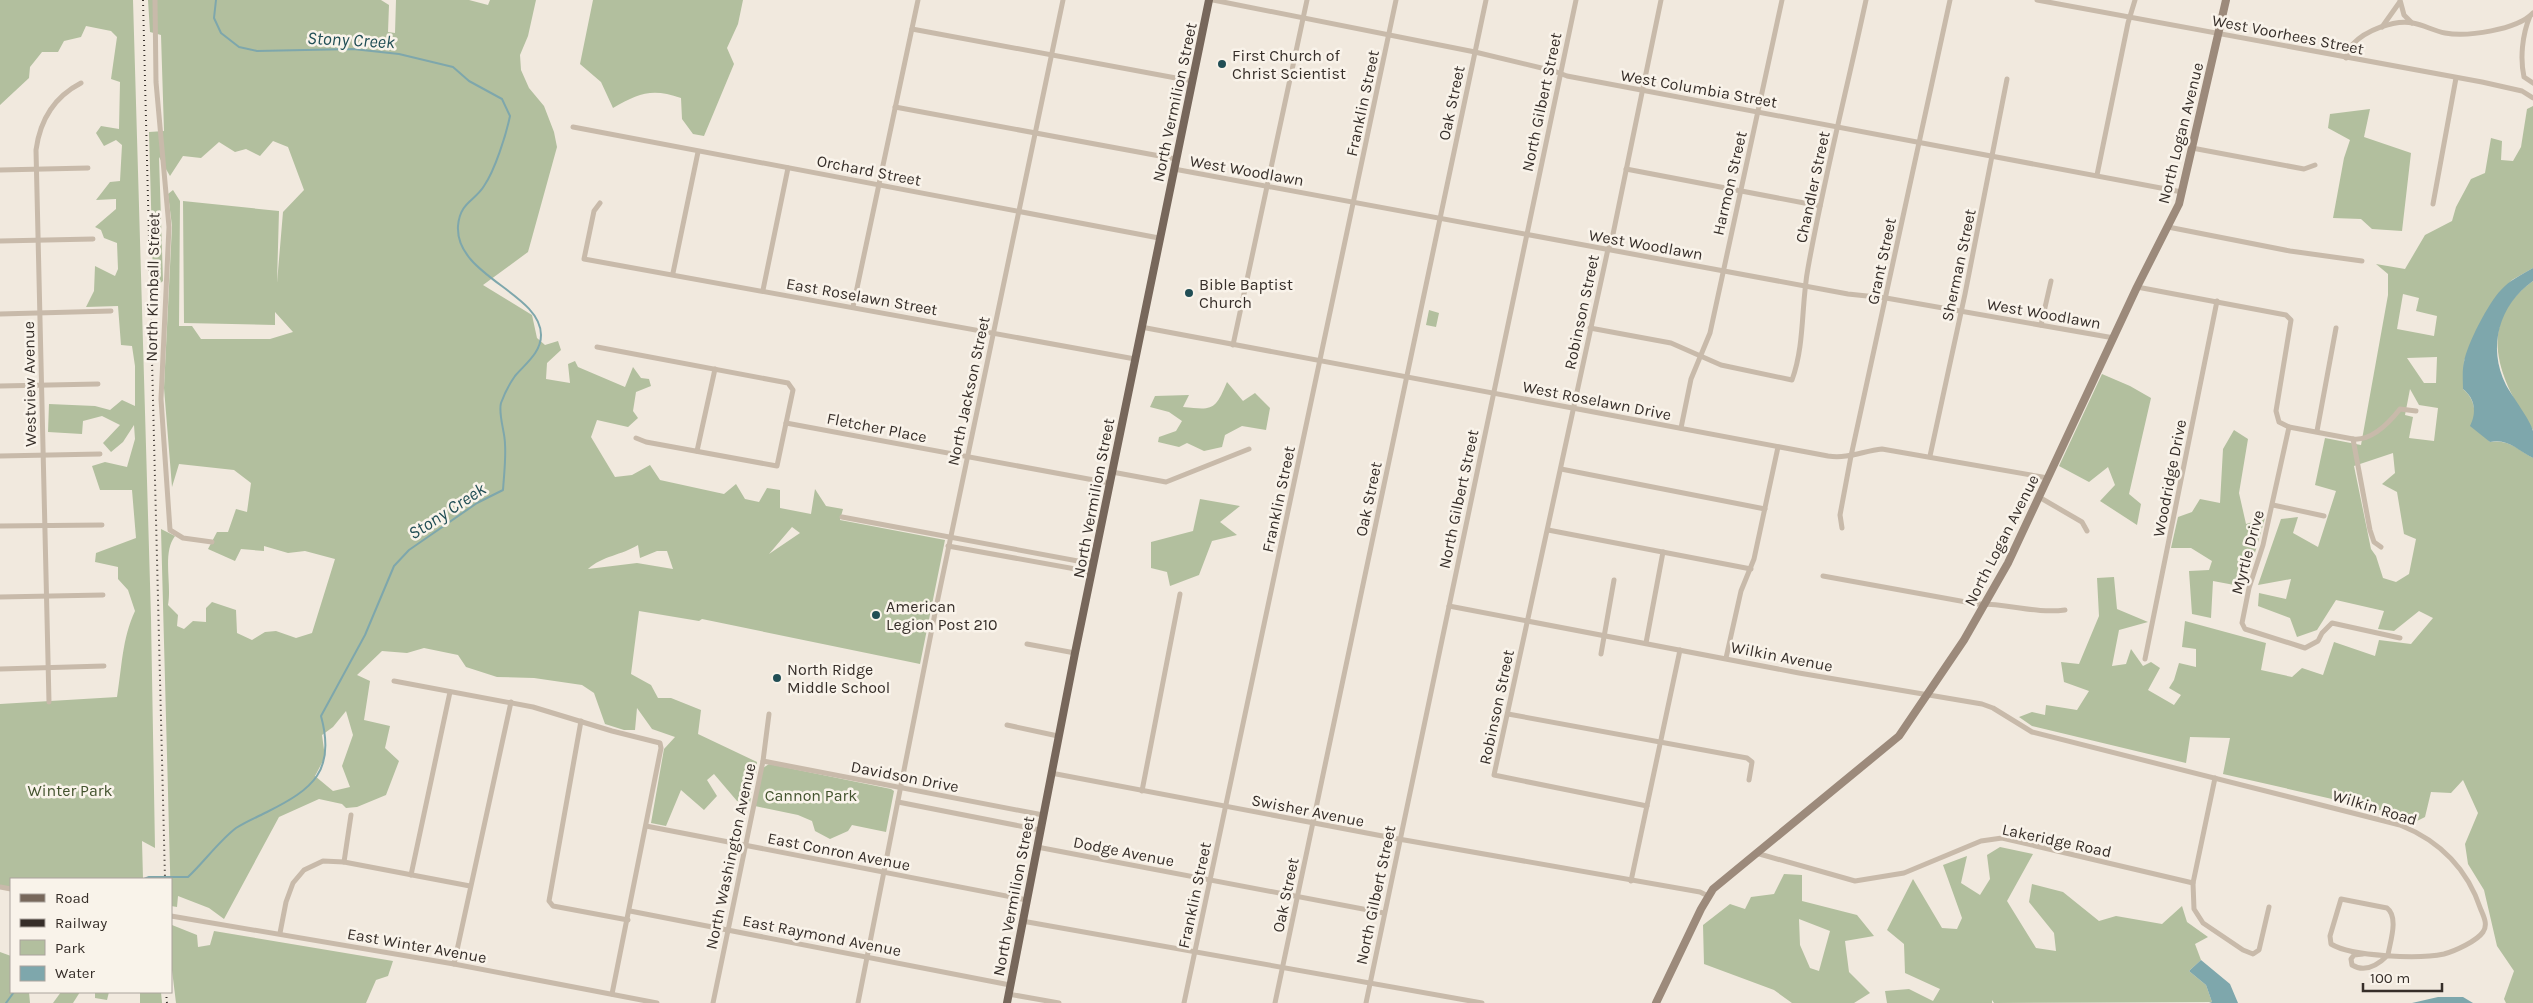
<svg xmlns="http://www.w3.org/2000/svg" width="2533" height="1003" viewBox="0 0 2533 1003" font-family="Karla,sans-serif">
	<style>
		.green { fill: #b2bf9e; fill-rule: evenodd }
		.water { fill: #7ea7ac }
		.lines { fill: none; stroke-linecap: round; stroke-linejoin: round }
		.stream { stroke: #7ea7ac; stroke-width: 2 }
		.street { stroke: #c8baaa; stroke-width: 5 }
		.secondary { stroke: #9c8a7b; stroke-width: 8 }
		.primary { stroke: #77675b; stroke-width: 8 }
		.rail { stroke: #362e29; stroke-width: 2; stroke-dasharray: 1 4; stroke-linecap: butt }
		.poi-dot { fill: #214e55; stroke: #f9f3ea; stroke-width: 2 }
		.labels { text-anchor: middle; stroke-width: 5; stroke-linejoin: round; paint-order: stroke }
		.street-label { font-size: 16px; fill: #362e29; stroke: #f9f3ea }
		.poi-label { font-size: 16px; fill: #362e29; stroke: #f9f3ea; text-anchor: start }
		.park-label { font-size: 16px; fill: #43532e; stroke: #f9f3ea }
		.water-label { font-size: 18px; font-style: italic; fill: #214e55; stroke: #f9f3ea }
	</style>
	<rect width="100%" height="100%" fill="#f1e9de"/>
	<!-- green -->
	<g class="green">
		<path d="M0 0H133L151 618 155 848 142 841 143 879H11V889L0 887V704L117 697C122 667 122 639 135 611L128 590 118 579V567L95 562 96 553 136 538 132 490H100L92 466 105 462 127 467 135 439 134 425 123 442 111 452 103 443 120 425 102 416 83 421 82 434 48 432 49 404 95 406 110 410 122 400 135 406V366L132 346 121 345 118 306 86 307 94 291 95 266 115 276 118 269 117 243 104 238 101 230 95 227 116 209V199L96 200 110 182 120 181 122 145 116 140 104 146 96 133 101 126 119 129 120 82 111 79 117 37 111 31 86 26 81 37 64 41 58 52H42L30 67 29 78 0 105Z"/>
		<path d="M148 0H381L389 5 388 32 395 33 396 0H469L488 5 490 0H536L528 36 520 55 521 70 529 88 544 106 554 132 557 147 528 252 483 285 532 315 537 338 545 345 558 341 561 350 547 363 546 379 570 383 568 364 575 361 578 367 625 387 633 367 641 378 649 379 651 386 636 392 633 411 638 418 628 427 597 420 591 437 615 477 632 475 650 465 660 480 724 494 736 484 745 499 759 502 767 488 780 490V508L811 514 815 489 826 506 843 509 840 520 945 540 920 664 702 619 699 621 639 611 631 674 651 685 658 698H671L701 710 698 734 757 762 756 775 751 774 748 787 753 786 750 803 737 801 714 774 707 780 717 796 704 810 681 790 666 826 651 823 664 749 675 737 652 729 637 708 635 730H624L605 724 594 693 582 685 534 678 497 677 466 667 458 655 424 648 407 653 382 651 357 675 370 681 364 720 390 726 385 748 399 761 386 795 357 807 346 808 342 804 319 799 279 817 224 919 209 908 178 896 177 907 171 906 161 529 175 536C162 553 172 584 168 605L178 615 177 626 184 629 193 621 206 622V608L212 602 236 610 237 633 252 640 265 632 276 631 296 638 312 633 335 559 305 551 288 553 264 546V551L241 549 235 561 208 549 217 532H228L236 509 247 512 251 483 234 470 179 464 172 487 164 388 172 226 168 194 173 190 180 201 179 326H192L201 339H270L293 332 275 312V325L184 323 183 201 279 211 277 283 283 212 304 190 288 147 273 141 260 156 246 149 235 152 219 142 201 158 183 156 170 176 159 157 163 281 158 285 153 276 149 132 164 131 161 35 150 32ZM792 527 800 533 769 554ZM638 545 640 558 657 551H667L673 569 637 563 588 569C602 556 622 555 638 545ZM346 711 353 735 342 766 350 787 333 791 315 776 325 757 322 735 333 727Z"/>
		<path d="M593 0H743L738 24 727 48 734 64 704 136 693 134 682 119 681 98C652 88 639 93 613 108L601 82 580 64Z"/>
		<path d="M2533 106V268L2512 280 2491 304 2464 361 2463 389C2472 396 2477 409 2473 421L2490 442C2509 439 2517 449 2533 458V1003H2506L2504 999 2514 971 2497 946 2484 890 2468 864 2465 844 2478 813 2463 780 2451 793 2431 792 2425 817 2415 822 2376 809 2223 774 2230 738 2190 737 2186 763 2032 726 2019 717 2032 712 2045 715 2046 705 2077 710 2089 691 2064 682 2061 662 2079 664 2099 616 2097 578 2114 577 2117 609 2148 622 2119 630 2112 666 2126 664 2131 649 2143 666 2151 662 2160 668 2148 690 2174 705 2181 695 2169 688 2174 680 2179 663 2196 667V649L2182 647 2185 621 2266 643 2261 670 2292 677 2302 668 2323 675 2334 642 2375 656 2379 640 2411 644 2433 618 2419 611 2394 631 2378 629 2384 611 2336 600 2317 630 2297 637 2290 618 2258 606 2259 593 2286 599 2291 579 2258 585 2281 519 2298 517 2293 533 2318 547 2336 491 2315 485 2325 438 2361 445 2388 295V274L2376 264 2405 269 2425 235 2452 221 2456 207 2471 179 2485 173 2491 138 2502 141 2501 160 2513 161 2521 147 2527 109ZM2403 294 2419 298 2416 311 2437 316 2434 336 2397 329ZM2437 357 2436 383H2424L2407 358ZM2410 389 2419 405 2438 408 2434 441 2409 438 2413 417 2405 415ZM2393 453 2395 473 2382 484 2397 492 2404 534 2416 539 2409 574 2396 582 2383 578 2376 556 2371 549 2354 466Z"/>
		<polygon points="2370,109 2364,137 2411,153 2402,231 2372,229 2361,219 2333,218 2344,158 2350,140 2328,128 2330,114"/>
		<path d="M2533 281V430C2499 380 2474 323 2533 281Z"/>
		<polygon points="1429,310 1439,313 1436,327 1426,325"/>
		<polygon points="2102,374 2130,386 2151,398 2129,494 2141,504 2137,525 2100,501 2115,485 2108,467 2089,482 2059,466"/>
		<path d="M1227 382 1243 401 1255 393 1270 408 1266 430 1242 426 1225 435 1222 447 1204 451 1187 443 1179 447 1158 442 1159 437 1176 431 1182 421 1169 412 1150 407 1155 396 1189 395 1183 407C1213 410 1215 411 1227 382Z"/>
		<polygon points="2234,430 2248,439 2239,493 2246,524 2265,518 2245,587 2213,581 2211,618 2192,614 2189,571 2209,570 2212,561 2191,548 2171,548 2178,517 2192,512 2200,499 2220,503 2223,449"/>
		<polygon points="1200,499 1240,506 1220,522 1237,535 1212,541 1199,575 1170,586 1167,572 1151,568 1151,542 1193,531"/>
		<polygon points="769,764 891,789 894,791 886,832 852,825 848,831 830,839 815,831 812,821 798,815 755,806 763,768"/>
		<polygon points="2000,847 2033,854 2007,901 2036,948 2056,951 2054,933 2029,902 2032,884 2063,892 2099,921 2116,916 2162,924 2182,906 2187,922 2208,937 2195,944 2201,960 2189,971 2206,985 2212,1002 1994,1003 1992,1000 1992,1003 1887,1003 1885,991 1909,989 1933,1001 1940,989 1905,973 1904,944 1887,930 1913,879 1942,928 1957,929 1962,918 1943,865 1967,856 1961,883 1980,895 1990,879 1987,855"/>
		<path d="M1784 874 1802 875V901L1857 915 1874 936 1845 941 1849 972 1870 993 1854 1003H1792L1774 990 1704 964 1703 925 1730 904 1745 909 1751 897 1774 894ZM1799 919 1830 931 1819 971 1810 968 1800 945Z"/>
		<polygon points="172,925 197,935 198,947 210,945 214,931 393,961 388,976 376,980 366,1003 176,1003 171,962"/>
		<polygon points="0,952 11,956 11,992 29,992 30,1003 0,1003"/>
		<polygon points="61,992 80,992 73,1003 53,1003"/>
		<polygon points="95,992 109,992 107,1000 95,998"/>
		<polygon points="140,992 161,992 162,1003 140,1003"/>
	</g>
	<!-- water -->
	<g class="water">
		<path d="M2533 268V281C2499 305 2487 347 2506 385 2512 396 2531 421 2533 431 2533 439 2533 449 2533 458 2517 450 2508 438 2490 442L2470 426C2477 413 2475 398 2463 389 2463 380 2462 370 2464 362 2467 344 2489 302 2501 290 2510 280 2521 275 2533 268Z"/>
		<polygon points="2201,960 2230,984 2238,1003 2209,1003 2212,1002 2206,985 2189,971"/>
		<polygon points="2438,997 2463,997 2473,1003 2412,1003"/>
	</g>
	<g class="lines">
		<!-- stream -->
		<g class="stream">
			<path d="M144 879 149 877H188C204 862 219 841 236 828 245 822 257 817 267 812 313 789 336 771 321 716L365 635 394 566 409 550 477 503 503 490C504 475 506 459 505 444 505 432 498 414 501 403 504 395 510 383 515 376 525 364 541 353 541 335 541 293 455 276 458 226 460 202 475 201 484 186 495 170 506 135 510 116L502 99 469 81 453 67 399 54 353 49 257 51 239 47 221 33 214 18 216 0"/>
			<polyline points="6,1003 14,992"/>
		</g>
		<!-- street -->
		<g class="street">
			<polyline points="155,0 156,82 169,227 161,399 170,530 183,538 212,542"/>
			<polyline points="1213,0 1475,52 1554,71 1567,76 2182,192"/>
			<polyline points="2037,0 2482,82 2522,91 2533,98"/>
			<polyline points="2400,0 2404,15 2412,23"/>
			<path d="M2530 16C2522 35 2520 59 2524 77L2533 83"/>
			<polyline points="2382,27 2399,3"/>
			<polyline points="912,29 1192,81"/>
			<path d="M2346 58C2348 53 2349 47 2353 44 2365 31 2394 19 2413 23 2424 25 2434 31 2445 33 2467 37 2517 30 2533 13"/>
			<polyline points="895,107 1176,159"/>
			<polyline points="573,127 1159,238"/>
			<polyline points="2192,148 2304,169 2315,165"/>
			<polyline points="1174,169 1848,294 1886,298 2114,338"/>
			<polyline points="1626,169 1820,206"/>
			<polyline points="0,170 88,168"/>
			<polyline points="2097,175 2128,23 2135,0"/>
			<polyline points="600,203 594,211 584,259 1135,359"/>
			<polyline points="2433,204 2456,78"/>
			<polyline points="2168,227 2290,251 2362,261"/>
			<polyline points="0,241 93,239"/>
			<polyline points="673,273 698,152"/>
			<polyline points="2137,287 2286,315 2291,320 2276,411 2279,422 2289,427 2263,545 2249,588 2242,623 2245,629 2305,648 2318,641 2322,633 2332,623 2400,638"/>
			<polyline points="763,290 788,168"/>
			<polyline points="853,307 918,0"/>
			<polyline points="0,314 111,311"/>
			<polyline points="2041,325 2051,281"/>
			<path d="M1141 327 1828 456C1848 459 1863 451 1882 449L2048 478"/>
			<path d="M1590 328 1671 343 1721 365 1792 380C1805 344 1801 305 1808 268 1824 178 1847 89 1866 0"/>
			<polyline points="1233,345 1307,0"/>
			<polyline points="597,347 788,383 793,390 777,466 646,442 636,438"/>
			<polyline points="0,386 98,384"/>
			<polyline points="786,423 1110,483"/>
			<polyline points="2289,427 2353,439 2370,530 2374,542 2381,547"/>
			<polyline points="1681,428 1691,379 1710,333 1782,0"/>
			<polyline points="2317,431 2336,328"/>
			<path d="M2353 439C2372 441 2389 423 2400 409L2416 411"/>
			<polyline points="697,451 715,369"/>
			<polyline points="0,456 100,454"/>
			<polyline points="1930,456 1965,294 2007,79"/>
			<polyline points="1561,469 1765,509"/>
			<polyline points="1112,472 1166,482 1249,449"/>
			<polyline points="2039,497 2082,522 2087,531"/>
			<polyline points="2273,505 2324,516"/>
			<polyline points="842,517 1094,564"/>
			<polyline points="0,526 102,525"/>
			<polyline points="1842,528 1840,515 1851,456 1950,0"/>
			<polyline points="1548,530 1751,569"/>
			<polyline points="948,546 1092,572"/>
			<path d="M1823 576 1977 604C2007 603 2035 614 2065 610"/>
			<polyline points="0,597 103,595"/>
			<path d="M1449 606 1799 673 1982 704 1993 708 2032 732 2400 825C2440 841 2468 870 2481 910 2484 917 2488 925 2483 932 2477 941 2455 951 2444 954 2420 959 2352 957 2331 944L2330 936 2341 899 2387 908C2399 917 2390 942 2388 955 2378 965 2365 973 2352 965L2351 959 2354 955 2363 954"/>
			<polyline points="1646,643 1663,552"/>
			<polyline points="1027,644 1075,653"/>
			<polyline points="1601,654 1614,580"/>
			<polyline points="1726,658 1741,591 1754,559 1778,447"/>
			<polyline points="2145,659 2217,301"/>
			<polyline points="0,669 104,666"/>
			<polyline points="394,681 533,707 612,731 660,743 661,748 612,994"/>
			<path d="M49 702 36 150C40 120 54 97 81 83"/>
			<polyline points="1508,714 1747,758 1752,762 1749,780"/>
			<polyline points="581,721 549,901 553,906 628,920"/>
			<polyline points="1007,725 1058,736"/>
			<polyline points="763,761 1043,815"/>
			<polyline points="1051,773 1393,838 1700,892 1708,896"/>
			<polyline points="2215,778 2193,883 2194,909 2203,923 2243,950 2253,954 2259,950 2269,907"/>
			<polyline points="1142,791 1180,594"/>
			<polyline points="898,802 1040,830"/>
			<polyline points="1647,806 1494,775 1608,249 1611,244 1661,0"/>
			<polyline points="646,826 1027,900"/>
			<polyline points="1037,847 1384,913"/>
			<polyline points="1756,853 1855,881 1904,873 1981,841 2002,838 2193,883"/>
			<polyline points="344,862 351,815"/>
			<polyline points="411,875 450,692"/>
			<polyline points="1631,881 1680,650"/>
			<polyline points="0,887 11,889"/>
			<polyline points="630,911 1010,985"/>
			<polyline points="171,916 454,964 657,1003"/>
			<polyline points="1022,921 1482,1003"/>
			<polyline points="280,933 286,902 293,883 304,870 323,861 344,862 470,886"/>
			<polyline points="454,964 511,702"/>
			<polyline points="1008,994 1059,1003"/>
			<polyline points="713,1003 763,761 769,714"/>
			<polyline points="858,1003 937,603 1063,0"/>
			<polyline points="1184,1003 1396,0"/>
			<polyline points="1275,1003 1486,0"/>
			<polyline points="1366,1003 1576,0"/>
		</g>
		<!-- secondary -->
		<polyline class="secondary" points="1656,1003 1701,909 1713,889 1899,736 1964,640 2008,563 2137,287 2179,204 2226,0"/>
		<!-- primary -->
		<polyline class="primary" points="1007,1003 1075,653 1209,0"/>
		<!-- rail -->
		<g class="rail">
			<polyline points="143,0 165,879"/>
			<polyline points="166,992 167,1003"/>
		</g>
	</g>
	<!-- markers -->
	<g class="poi-dot">
		<circle cx="1222" cy="64" r="5"/>
		<circle cx="1189" cy="293" r="5"/>
		<circle cx="876" cy="615" r="5"/>
		<circle cx="777" cy="678" r="5"/>
	</g>
	<g class="labels">
		<!-- street labels -->
		<g class="street-label">
			<text transform="translate(2288 34) rotate(11)" y="6">West Voorhees Street</text>
			<text transform="translate(1699 88) rotate(10)" y="6">West Columbia Street</text>
			<text transform="translate(1174 102) rotate(-78)" y="6">North Vermilion Street</text>
			<text transform="translate(1541 102) rotate(-78)" y="6">North Gilbert Street</text>
			<text transform="translate(1362 103) rotate(-78)" y="6">Franklin Street</text>
			<text transform="translate(1451 103) rotate(-78)" y="6">Oak Street</text>
			<text transform="translate(2180 133) rotate(-76)" y="6">North Logan Avenue</text>
			<text transform="translate(869 170) rotate(11)" y="6">Orchard Street</text>
			<text transform="translate(1247 170) rotate(10)" y="6">West Woodlawn</text>
			<text transform="translate(1729 183) rotate(-77)" y="6">Harmon Street</text>
			<text transform="translate(1812 187) rotate(-78)" y="6">Chandler Street</text>
			<text transform="translate(1646 244) rotate(10)" y="6">West Woodlawn</text>
			<text transform="translate(1881 261) rotate(-78)" y="6">Grant Street</text>
			<text transform="translate(1958 265) rotate(-78)" y="6">Sherman Street</text>
			<text transform="translate(152 287) rotate(-89)" y="6">North Kimball Street</text>
			<text transform="translate(862 296) rotate(10)" y="6">East Roselawn Street</text>
			<text transform="translate(1581 312) rotate(-78)" y="6">Robinson Street</text>
			<text transform="translate(2044 313) rotate(10)" y="6">West Woodlawn</text>
			<text transform="translate(29 384) rotate(-91)" y="6">Westview Avenue</text>
			<text transform="translate(968 391) rotate(-78)" y="6">North Jackson Street</text>
			<text transform="translate(1597 400) rotate(11)" y="6">West Roselawn Drive</text>
			<text transform="translate(877 427) rotate(11)" y="6">Fletcher Place</text>
			<text transform="translate(2169 478) rotate(-79)" y="6">Woodridge Drive</text>
			<text transform="translate(1093 498) rotate(-79)" y="6">North Vermilion Street</text>
			<text transform="translate(1278 499) rotate(-78)" y="6">Franklin Street</text>
			<text transform="translate(1368 499) rotate(-78)" y="6">Oak Street</text>
			<text transform="translate(1458 499) rotate(-78)" y="6">North Gilbert Street</text>
			<text transform="translate(2001 540) rotate(-63)" y="6">North Logan Avenue</text>
			<text transform="translate(2247 552) rotate(-75)" y="6">Myrtle Drive</text>
			<text transform="translate(1782 656) rotate(11)" y="6">Wilkin Avenue</text>
			<text transform="translate(1496 707) rotate(-78)" y="6">Robinson Street</text>
			<text transform="translate(905 776) rotate(11)" y="6">Davidson Drive</text>
			<text transform="translate(2375 807) rotate(17)" y="6">Wilkin Road</text>
			<text transform="translate(1308 810) rotate(11)" y="6">Swisher Avenue</text>
			<text transform="translate(2057 840) rotate(12)" y="6">Lakeridge Road</text>
			<text transform="translate(839 851) rotate(11)" y="6">East Conron Avenue</text>
			<text transform="translate(1124 851) rotate(11)" y="6">Dodge Avenue</text>
			<text transform="translate(730 856) rotate(-78)" y="6">North Washington Avenue</text>
			<text transform="translate(1194 895) rotate(-78)" y="6">Franklin Street</text>
			<text transform="translate(1285 895) rotate(-78)" y="6">Oak Street</text>
			<text transform="translate(1375 895) rotate(-78)" y="6">North Gilbert Street</text>
			<text transform="translate(1013 896) rotate(-79)" y="6">North Vermilion Street</text>
			<text transform="translate(822 935) rotate(11)" y="6">East Raymond Avenue</text>
			<text transform="translate(417 945) rotate(10)" y="6">East Winter Avenue</text>
		</g>
		<!-- poi labels -->
		<g class="poi-label">
			<text x="1232" y="61">First Church of<tspan x="1232" dy="18">Christ Scientist</tspan></text>
			<text x="1199" y="290">Bible Baptist<tspan x="1199" dy="18">Church</tspan></text>
			<text x="886" y="612">American<tspan x="886" dy="18">Legion Post 210</tspan></text>
			<text x="787" y="675">North Ridge<tspan x="787" dy="18">Middle School</tspan></text>
		</g>
		<!-- park labels -->
		<g class="park-label">
			<text x="70" y="796">Winter Park</text>
			<text x="811" y="801">Cannon Park</text>
		</g>
		<!-- water labels -->
		<g class="water-label">
			<text transform="translate(351 40) rotate(3)" y="6">Stony Creek</text>
			<text transform="translate(447 511) rotate(-33)" y="6">Stony Creek</text>
		</g>
	</g>
	<!-- legend -->
	<rect x="10" y="878" width="162" height="115" fill="#f9f3ea" stroke="#aba49d"/>
	<rect x="20" y="894" width="25" height="8" fill="#77675b" stroke="#aba49d"/>
	<text x="55" y="903" font-size="15" fill="#362e29">Road</text>
	<rect x="20" y="919" width="25" height="8" fill="#362e29" stroke="#aba49d"/>
	<text x="55" y="928" font-size="15" fill="#362e29">Railway</text>
	<rect x="20" y="940" width="25" height="15" fill="#b2bf9e" stroke="#aba49d"/>
	<text x="55" y="953" font-size="15" fill="#362e29">Park</text>
	<rect x="20" y="966" width="25" height="15" fill="#7ea7ac" stroke="#aba49d"/>
	<text x="55" y="978" font-size="15" fill="#362e29">Water</text>
	<!-- scale -->
	<path d="M2363 983v8h79v-8" fill="none" stroke="#362e29" stroke-width="2.5"/>
	<text x="2370" y="983" font-size="15" fill="#362e29" stroke="#f9f3ea" stroke-width="4" paint-order="stroke">100 m</text>
</svg>
